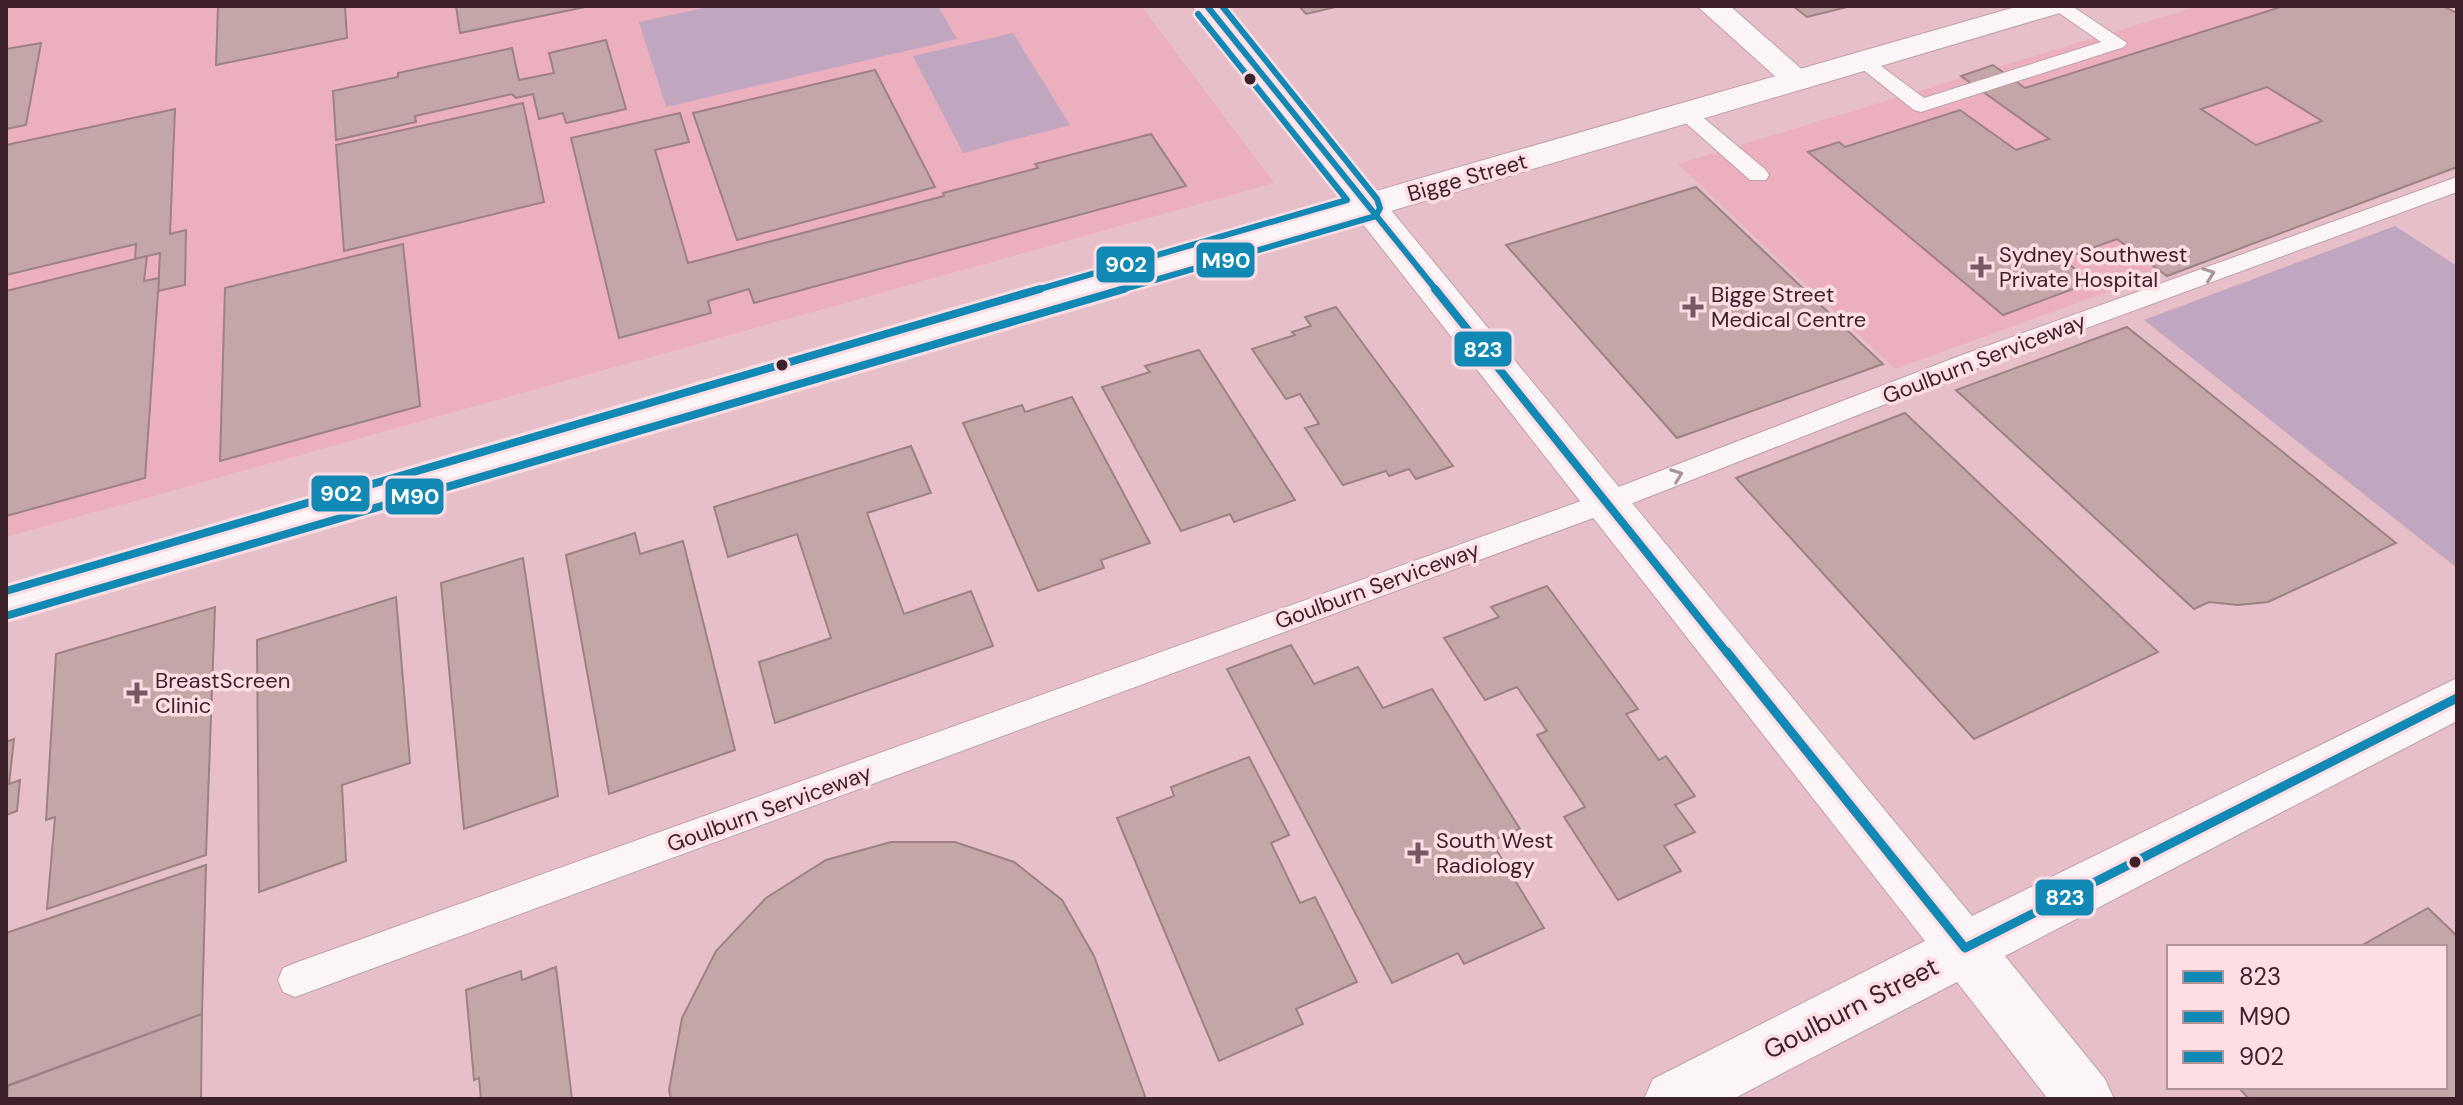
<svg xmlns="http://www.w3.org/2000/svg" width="2463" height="1105" viewBox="0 0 2463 1105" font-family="'DM Sans',sans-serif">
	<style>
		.built { fill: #ecafbe }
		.green { fill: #c1a6c0 }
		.building { fill: #c4a6a9; stroke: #9e8184; stroke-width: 2; fill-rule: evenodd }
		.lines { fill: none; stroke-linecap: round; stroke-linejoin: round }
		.lane-casing { stroke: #bfa1a9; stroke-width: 2 }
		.street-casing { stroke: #bfa1a9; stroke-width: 2 }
		.secondary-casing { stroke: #bfa1a9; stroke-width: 2 }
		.lane { fill: #fbf5f7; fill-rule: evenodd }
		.street { fill: #fbf5f7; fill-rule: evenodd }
		.secondary { fill: #fbf5f7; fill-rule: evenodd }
		.bus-1-far2-casing { stroke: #fcdee4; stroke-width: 11 }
		.bus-1-far1-casing { stroke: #fcdee4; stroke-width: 14 }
		.bus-1-casing { stroke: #fcdee4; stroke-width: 15 }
		.bus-2-far1-casing { stroke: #fcdee4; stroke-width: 11 }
		.bus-2-casing { stroke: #fcdee4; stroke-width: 14 }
		.bus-3-far1-casing { stroke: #fcdee4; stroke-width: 11 }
		.bus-3-casing { stroke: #fcdee4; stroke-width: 14 }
		.bus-1-far2 { stroke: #1289b4; stroke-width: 6 }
		.bus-1-far1 { stroke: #1289b4; stroke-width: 8 }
		.bus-1 { stroke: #1289b4; stroke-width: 9 }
		.bus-2-far1 { stroke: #1289b4; stroke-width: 6 }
		.bus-2 { stroke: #1289b4; stroke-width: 8 }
		.bus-3-far1 { stroke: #1289b4; stroke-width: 6 }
		.bus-3 { stroke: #1289b4; stroke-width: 8 }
		.oneway { stroke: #a6969a }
		.bus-dot { fill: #3d2229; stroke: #fcdee4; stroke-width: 3 }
		.poi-dot { fill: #785961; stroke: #fcdee4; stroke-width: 3 }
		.labels { text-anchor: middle; stroke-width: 7; stroke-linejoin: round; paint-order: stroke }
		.street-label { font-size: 22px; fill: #3d2229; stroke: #fcdee4 }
		.poi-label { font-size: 22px; fill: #3d2229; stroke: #fcdee4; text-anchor: start }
		.near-street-label { font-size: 26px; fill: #3d2229; stroke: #fcdee4 }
		.line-badge { stroke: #fcdee4; stroke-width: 3 }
		.badge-label { font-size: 22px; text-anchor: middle; font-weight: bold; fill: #fff }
	</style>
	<rect width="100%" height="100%" fill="#e6bfc8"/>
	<!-- built -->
	<g class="built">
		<polygon points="6,6 1141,6 1274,183 6,537"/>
		<polygon points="2199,6 2443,6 2457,13 2457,165 1895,369 1678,164"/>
	</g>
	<!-- green -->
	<g class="green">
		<polygon points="713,6 938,6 957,39 666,107 639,22"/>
		<polygon points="1013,33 1070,125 963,153 913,56"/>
		<polygon points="2395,226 2457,266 2457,568 2144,320"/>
	</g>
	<!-- building -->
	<g class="building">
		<polygon points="218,6 345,6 347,38 216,65"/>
		<polygon points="456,6 590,6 460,33"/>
		<polygon points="1299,6 1340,6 1306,14"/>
		<polygon points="1793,6 1851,6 1807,17"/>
		<path d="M2284 6H2443L2457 13V167L2167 276 2117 239 2062 259 2092 282 2003 315 1808 152 1839 142 1845 147 1960 110 2016 150 2049 139 1961 76 1993 65 2025 88ZM2267 87 2322 121 2256 145 2201 109Z"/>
		<polygon points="606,40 626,109 566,123 563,113 539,119 533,94 516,98 512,94 415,116 416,122 336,140 333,91 398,77 398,73 512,48 519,80 554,73 549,53"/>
		<polygon points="41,43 26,125 6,129 6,49"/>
		<polygon points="875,70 935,187 737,240 693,113"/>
		<polygon points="523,103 544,202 344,251 336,145"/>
		<polygon points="175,109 170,234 186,230 185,285 158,291 160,253 135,259 136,244 6,275 6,145"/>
		<polygon points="680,113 689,142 655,150 688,263 944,196 943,193 1038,168 1035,164 1151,134 1186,186 754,303 749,289 708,301 711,313 619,338 571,138"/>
		<polygon points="1696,187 1883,364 1677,438 1506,245"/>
		<polygon points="403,244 420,406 220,461 225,288"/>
		<polygon points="147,256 144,281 159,278 145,478 6,516 6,291"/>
		<polygon points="1336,307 1453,466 1416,479 1409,469 1389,476 1386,471 1343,485 1305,428 1319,424 1300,394 1286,399 1252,349 1295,335 1292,332 1311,326 1305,317"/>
		<polygon points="2127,327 2396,543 2268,602 2238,605 2209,602 2194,609 1956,390"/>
		<polygon points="1199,350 1295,500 1234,522 1230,514 1181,531 1102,387 1150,372 1145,366"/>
		<polygon points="1072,397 1150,543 1101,560 1104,568 1038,591 963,423 1022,405 1025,412"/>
		<polygon points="1905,413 2158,652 1974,739 1736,478"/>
		<polygon points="911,446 931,493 867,513 904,614 971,591 993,646 775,723 759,662 831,638 797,534 728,557 714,507"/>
		<polygon points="635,533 640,554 683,541 735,750 609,794 566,555"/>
		<polygon points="523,558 558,796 464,829 441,583"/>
		<polygon points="1547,586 1638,709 1626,714 1659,760 1666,756 1695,796 1675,805 1695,832 1664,846 1681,871 1618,900 1564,817 1585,807 1537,735 1547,731 1517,687 1485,700 1444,638 1499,617 1491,607"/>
		<polygon points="396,597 410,763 342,785 346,861 259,892 257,640"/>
		<polygon points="215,607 206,855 47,909 55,817 46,820 56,654"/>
		<polygon points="1291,645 1314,684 1358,667 1383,708 1432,689 1520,829 1491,841 1544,928 1464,964 1458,953 1392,983 1227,669"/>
		<polygon points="14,739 9,784 20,780 17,811 6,815 6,742"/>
		<polygon points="1249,757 1289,835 1271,843 1300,903 1315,897 1357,982 1296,1009 1303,1024 1219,1061 1117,818 1174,796 1171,787"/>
		<polygon points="891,842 955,842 1014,862 1062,900 1094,956 1146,1099 671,1099 669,1090 682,1018 716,951 766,898 826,860"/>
		<polygon points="206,865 202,1014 6,1086 6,933"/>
		<polygon points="2428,908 2457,936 2457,1099 2249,1099 2238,1087 2445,1087 2445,947 2359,947"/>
		<polygon points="556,967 572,1099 481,1099 479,1078 474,1080 466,990 521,971 522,980"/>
		<polygon points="202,1014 201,1099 7,1099 8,1086"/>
	</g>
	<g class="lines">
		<!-- lane casing -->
		<g class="lane-casing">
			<g id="lane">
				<polygon points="2049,6 2072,6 2127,43 2124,47 1921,112 1914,110 1852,61 1862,55 1869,57 1924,98 2101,42"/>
				<polygon points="1686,107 1693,109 1766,170 1769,175 1766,180 1750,180 1679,117 1676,113 1679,109"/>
				<polygon points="2457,177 2457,192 1980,367 1615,510 295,997 283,992 278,980 283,968 295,963 1595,496 1962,355"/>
			</g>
		</g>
		<!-- street casing -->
		<g class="street-casing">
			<g id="street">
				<polygon points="1192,6 1223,6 1972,916 2457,678 2457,721 2005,956 2105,1079 2114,1099 2048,1099 1957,982 1733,1099 1644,1099 1653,1079 1925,941"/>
				<polygon points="1697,6 1730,6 1814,80 1809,87 1798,90 1787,87"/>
			</g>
		</g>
		<!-- secondary casing -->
		<g class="secondary-casing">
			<polygon id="secondary" points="2019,6 2067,6 2063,12 6,621 6,585"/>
		</g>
		<!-- lane -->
		<use href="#lane" class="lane"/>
		<!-- street -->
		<use href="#street" class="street"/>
		<!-- secondary -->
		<use href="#secondary" class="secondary"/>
		<!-- bus-1-far2 casing -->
		<g class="bus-1-far2-casing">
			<polyline id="bus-1-far2" points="1207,6 1437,291"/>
		</g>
		<!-- bus-1-far1 casing -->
		<g class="bus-1-far1-casing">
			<polyline id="bus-1-far1" points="1435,289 1728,654"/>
		</g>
		<!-- bus-1 casing -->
		<g class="bus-1-casing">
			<polyline id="bus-1" points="1727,652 1965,948 2457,698"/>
		</g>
		<!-- bus-2-far1 casing -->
		<g class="bus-2-far1-casing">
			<polyline id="bus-2-far1" points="1117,291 1376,216 1380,208 1377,199 1222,6"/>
		</g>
		<!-- bus-2 casing -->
		<g class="bus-2-casing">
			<polyline id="bus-2" points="9,615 1124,289"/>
		</g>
		<!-- bus-3-far1 casing -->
		<g class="bus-3-far1-casing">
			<polyline id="bus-3-far1" points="1033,291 1347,200 1198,14"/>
		</g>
		<!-- bus-3 casing -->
		<g class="bus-3-casing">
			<polyline id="bus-3" points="6,591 1040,289"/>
		</g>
		<!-- bus-1-far2 -->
		<use href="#bus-1-far2" class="bus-1-far2"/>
		<!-- bus-1-far1 -->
		<use href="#bus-1-far1" class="bus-1-far1"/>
		<!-- bus-1 -->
		<use href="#bus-1" class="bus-1"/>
		<!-- bus-2-far1 -->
		<use href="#bus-2-far1" class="bus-2-far1"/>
		<!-- bus-2 -->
		<use href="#bus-2" class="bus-2"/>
		<!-- bus-3-far1 -->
		<use href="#bus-3-far1" class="bus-3-far1"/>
		<!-- bus-3 -->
		<use href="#bus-3" class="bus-3"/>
	</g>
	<!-- one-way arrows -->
	<defs><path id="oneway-chevron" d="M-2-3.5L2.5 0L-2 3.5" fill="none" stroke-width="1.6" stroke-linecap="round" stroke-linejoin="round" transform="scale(2)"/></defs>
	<g class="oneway">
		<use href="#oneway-chevron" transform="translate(2209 274) rotate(-20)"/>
		<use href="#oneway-chevron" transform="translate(1677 475) rotate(-21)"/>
	</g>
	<!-- markers -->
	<g class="bus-dot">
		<circle cx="1250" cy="79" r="7"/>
		<circle cx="782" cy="365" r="7"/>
		<circle cx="2135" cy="862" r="7"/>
	</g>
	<g class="poi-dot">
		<path d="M1977 255h8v8h8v8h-8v8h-8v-8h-8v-8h8z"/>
		<path d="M1689 295h8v8h8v8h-8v8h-8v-8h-8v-8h8z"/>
		<path d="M133 681h8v8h8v8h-8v8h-8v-8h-8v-8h8z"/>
		<path d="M1414 841h8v8h8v8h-8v8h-8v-8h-8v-8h8z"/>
	</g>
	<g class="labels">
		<!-- street labels -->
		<g class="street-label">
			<text transform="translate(1467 177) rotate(-16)" y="8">Bigge Street</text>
			<text transform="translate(1984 358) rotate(-21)" y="8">Goulburn Serviceway</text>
			<text transform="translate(1377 585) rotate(-20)" y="8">Goulburn Serviceway</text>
			<text transform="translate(769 808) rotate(-20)" y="8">Goulburn Serviceway</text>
		</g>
		<!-- poi labels -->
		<g class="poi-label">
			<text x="1999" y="262">Sydney Southwest<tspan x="1999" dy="25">Private Hospital</tspan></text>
			<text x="1711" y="302">Bigge Street<tspan x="1711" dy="25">Medical Centre</tspan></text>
			<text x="155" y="688">BreastScreen<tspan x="155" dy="25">Clinic</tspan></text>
			<text x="1436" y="848">South West<tspan x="1436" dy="25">Radiology</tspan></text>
		</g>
		<!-- near-street labels -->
		<g class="near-street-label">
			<text transform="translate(1851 1008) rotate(-27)" y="9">Goulburn Street</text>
		</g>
	</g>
	<g class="line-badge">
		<rect x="1195" y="241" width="61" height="38" rx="8" fill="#1289b4"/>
		<rect x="1095" y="245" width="61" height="39" rx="8" fill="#1289b4"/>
		<rect x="1453" y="330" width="60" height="38" rx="8" fill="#1289b4"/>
		<rect x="310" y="474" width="61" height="39" rx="8" fill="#1289b4"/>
		<rect x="384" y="477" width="61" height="39" rx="8" fill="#1289b4"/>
		<rect x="2034" y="878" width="61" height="39" rx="8" fill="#1289b4"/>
	</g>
	<g class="badge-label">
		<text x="1226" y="268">M90</text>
		<text x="1126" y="272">902</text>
		<text x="1483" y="357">823</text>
		<text x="341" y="501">902</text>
		<text x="415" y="504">M90</text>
		<text x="2065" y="905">823</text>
	</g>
	<!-- border -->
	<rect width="2463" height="1105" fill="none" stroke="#3d2229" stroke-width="16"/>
	<!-- legend -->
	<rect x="2167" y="945" width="280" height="144" fill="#fcdee4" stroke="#b09399" stroke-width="2"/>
	<rect x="2183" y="971" width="40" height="12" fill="#1289b4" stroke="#b09399" stroke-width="2"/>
	<text x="2239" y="985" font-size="24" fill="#3d2229">823</text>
	<rect x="2183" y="1011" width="40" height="12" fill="#1289b4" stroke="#b09399" stroke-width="2"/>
	<text x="2239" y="1025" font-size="24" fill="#3d2229">M90</text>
	<rect x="2183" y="1051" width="40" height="12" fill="#1289b4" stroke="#b09399" stroke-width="2"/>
	<text x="2239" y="1065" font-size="24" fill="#3d2229">902</text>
</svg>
